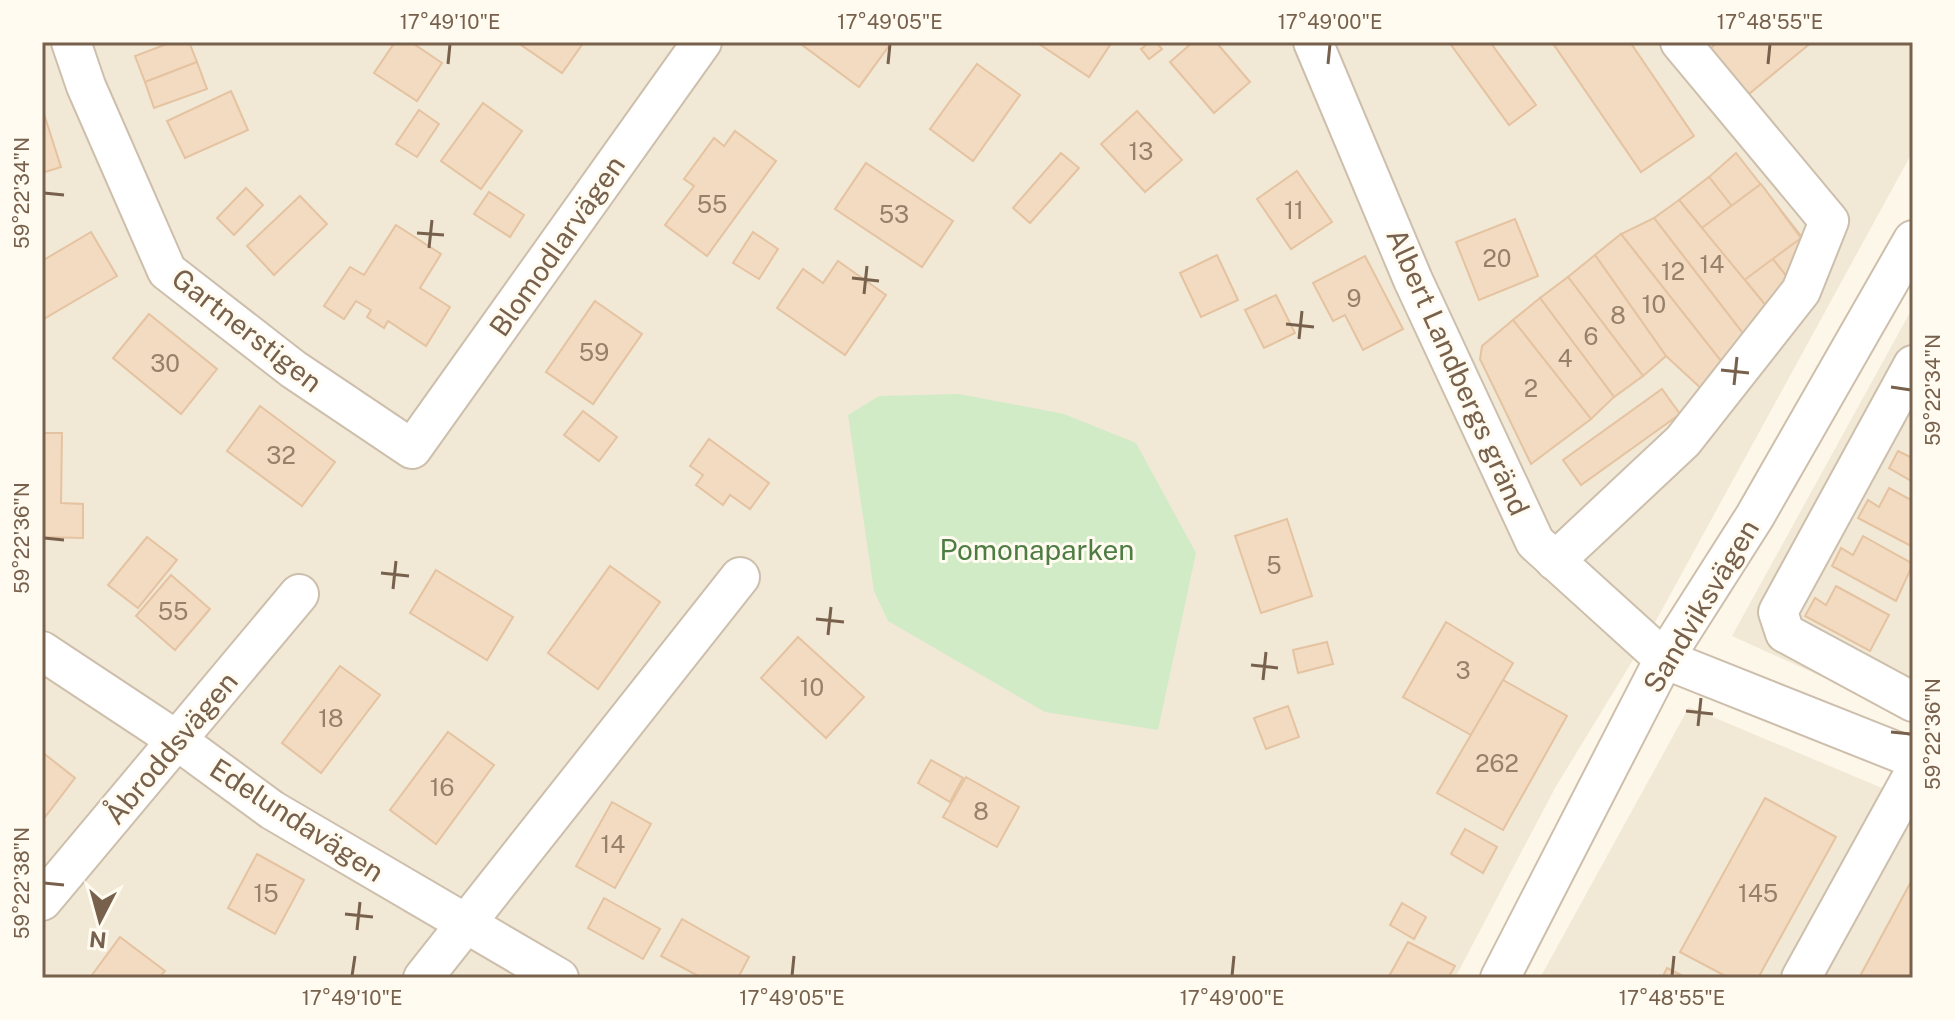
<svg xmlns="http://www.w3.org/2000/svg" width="1955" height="1020" viewBox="0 0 1955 1020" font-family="'Public Sans',sans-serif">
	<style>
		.residential { fill: #f1e8d5 }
		.green { fill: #d1ebc7 }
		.building { fill: #f2dbc1; stroke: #e5c3a1; stroke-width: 2 }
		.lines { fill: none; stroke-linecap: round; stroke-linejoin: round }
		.minor-casing { stroke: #cdbfac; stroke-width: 42 }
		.minor { stroke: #fff; stroke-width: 38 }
		.ticks { fill: none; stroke: #78614c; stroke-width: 3 }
		.labels { text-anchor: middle; stroke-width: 6; stroke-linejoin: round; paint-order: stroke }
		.number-label { font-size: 24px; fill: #968069 }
		.street-label { font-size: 28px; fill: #78614c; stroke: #fffbf0 }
		.park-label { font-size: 28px; fill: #4d7d43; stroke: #fffbf0 }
		.neatline { fill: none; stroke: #78614c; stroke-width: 3 }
		.ticks-label { font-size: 20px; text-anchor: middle; fill: #78614c }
	</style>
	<rect width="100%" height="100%" fill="#fdf7e9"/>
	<!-- residential -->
	<g class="residential">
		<polygon points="42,42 1913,42 1913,151 1647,637 1555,788 1455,978 42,978"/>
		<polygon points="1913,307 1913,718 1732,636"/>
		<polygon points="1689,707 1913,801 1913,978 1540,978"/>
	</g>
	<!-- green -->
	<polygon class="green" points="959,394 1064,414 1136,443 1196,553 1158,730 1045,712 888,621 874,591 848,415 879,396"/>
	<!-- building -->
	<g class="building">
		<polygon points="172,42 189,42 197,62 145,82 135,56"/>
		<polygon points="395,42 411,42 442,63 417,101 374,73"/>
		<polygon points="523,42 584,42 562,73 521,45"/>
		<polygon points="798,42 889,42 891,43 859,87"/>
		<polygon points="1036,42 1112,42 1089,77"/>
		<polygon points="1150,42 1156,42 1162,49 1149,59 1141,49"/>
		<polygon points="1193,42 1216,42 1250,82 1214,113 1170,62"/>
		<polygon points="1449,42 1490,42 1536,105 1509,125"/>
		<polygon points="1552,42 1630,42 1694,136 1641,172"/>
		<polygon points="1718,42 1812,42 1744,98 1706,52"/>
		<polygon points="197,62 207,89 154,108 145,82"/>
		<polygon points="977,64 1020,95 973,161 930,129"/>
		<polygon points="231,91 248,130 185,158 167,121"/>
		<polygon points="483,103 522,131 481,189 441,161"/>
		<polygon points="419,110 439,124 417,157 396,144"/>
		<polygon points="1137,111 1182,160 1145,192 1101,144"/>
		<polygon points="44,114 61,167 42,173 42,115"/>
		<polygon points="735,131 776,161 707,256 665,225 694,186 684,179 714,138 724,146"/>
		<polygon points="1061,153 1079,168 1030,223 1013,208"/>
		<polygon points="1736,153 1805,241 1794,286 1709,177"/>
		<polygon points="866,163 953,221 922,267 835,209"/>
		<polygon points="1297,171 1332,222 1291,249 1257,199"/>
		<polygon points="1709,177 1794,286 1772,313 1679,200"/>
		<polygon points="1761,184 1801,238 1553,422 1513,368"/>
		<polygon points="246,188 263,205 234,235 217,218"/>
		<polygon points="489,192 524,215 510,237 474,214"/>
		<polygon points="300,196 327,224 274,275 247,246"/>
		<polygon points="1679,200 1772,313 1748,340 1654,218"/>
		<polygon points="1654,218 1748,340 1728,370 1621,234"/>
		<polygon points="1515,219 1538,276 1479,300 1456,242"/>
		<polygon points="396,225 441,254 420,288 450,307 426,346 388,321 384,328 367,317 371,310 356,301 344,319 324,306 350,267 364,275"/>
		<polygon points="91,232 117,276 42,320 42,261"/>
		<polygon points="753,232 778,249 759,279 733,263"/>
		<polygon points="1621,234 1728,370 1705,392 1666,356 1595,255"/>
		<polygon points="1217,255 1238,300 1201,317 1180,273"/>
		<polygon points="1595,255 1666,356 1643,376 1568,277"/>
		<polygon points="1365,256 1403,329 1363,350 1345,315 1333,321 1313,283"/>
		<polygon points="838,261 886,295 845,355 777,308 803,269 823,283"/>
		<polygon points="1568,277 1643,376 1614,397 1540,298"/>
		<polygon points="1276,295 1295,333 1264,348 1245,310"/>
		<polygon points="1540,298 1614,397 1591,419 1513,320"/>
		<polygon points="595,301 642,334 593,404 546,372"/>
		<polygon points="149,314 217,369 181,414 113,358"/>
		<polygon points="1513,320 1591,419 1531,464 1480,359 1482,346"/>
		<polygon points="1662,389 1680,414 1581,485 1563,460"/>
		<polygon points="260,406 335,462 302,506 227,451"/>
		<polygon points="583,411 617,437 599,461 564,435"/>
		<polygon points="42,433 62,433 61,503 83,504 83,538 42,537"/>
		<polygon points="709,439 769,483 750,509 730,495 723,505 696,485 703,475 690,466"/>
		<polygon points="1898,451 1910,457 1913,451 1913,482 1889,468"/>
		<polygon points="1889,488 1913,501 1913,547 1858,518 1868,500 1879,507"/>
		<polygon points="1287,519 1312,596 1261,613 1235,536"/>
		<polygon points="1863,536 1913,564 1896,601 1832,566 1841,548 1853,555"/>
		<polygon points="147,537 177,560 138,608 108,585"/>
		<polygon points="610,566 660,602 598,689 548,653"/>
		<polygon points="436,570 513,617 487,660 410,613"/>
		<polygon points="171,575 210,609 175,650 136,616"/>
		<polygon points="1836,586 1889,615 1870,651 1805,616 1815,598 1826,605"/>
		<polygon points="1446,622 1513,663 1471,735 1403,697"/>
		<polygon points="798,637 864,697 826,738 761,678"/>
		<polygon points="1327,642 1333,664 1298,673 1293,650"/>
		<polygon points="340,666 380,695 321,773 282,743"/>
		<polygon points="1503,680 1567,716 1503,830 1437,793"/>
		<polygon points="1288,706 1299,737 1266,749 1254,718"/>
		<polygon points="448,732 494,765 436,844 390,810"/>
		<polygon points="42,752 75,778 42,821"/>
		<polygon points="931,760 963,778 950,802 918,783"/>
		<polygon points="966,777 1019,807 997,847 943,817"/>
		<polygon points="1765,798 1836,837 1758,978 1729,978 1680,952"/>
		<polygon points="612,802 651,824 615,888 576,866"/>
		<polygon points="1465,829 1497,847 1483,873 1451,854"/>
		<polygon points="257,854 304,880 275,934 228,908"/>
		<polygon points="1913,878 1913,978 1859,978"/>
		<polygon points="604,898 660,929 643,959 588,928"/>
		<polygon points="1402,903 1426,917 1414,939 1390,925"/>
		<polygon points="682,919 749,957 738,978 702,978 661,956"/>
		<polygon points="120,937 165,971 159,978 96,978 92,975"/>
		<polygon points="1408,942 1455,966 1448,978 1388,978"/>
		<polygon points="1667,968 1687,978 1662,978"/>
	</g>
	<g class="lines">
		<!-- minor casing -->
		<g class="minor-casing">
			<g id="minor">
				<polyline points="71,42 86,86 167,271 293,369 412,449 702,42"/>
				<polyline points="1313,42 1413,280 1535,542 1664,659 1913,758"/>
				<polyline points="1913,365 1778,612 1785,633 1913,702"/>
				<polyline points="1555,561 1683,441 1801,291 1829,221 1680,42"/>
				<polyline points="42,651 178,741 272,810 559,978"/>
				<polyline points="42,901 299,594"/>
				<polyline points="423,978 740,577"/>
				<polyline points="1500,978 1664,659 1755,516 1913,240"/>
				<polyline points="1801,978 1913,775"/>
			</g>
		</g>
		<!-- minor -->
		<use href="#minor" class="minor"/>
	</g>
	<!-- ticks -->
	<path class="ticks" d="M448 64 450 44M888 64 890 44M1328 64 1330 44M1768 64 1770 44M44 193 64 195M417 233 444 235M429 248 432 220M852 278 879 281M864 294 867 266M1286 324 1314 327M1299 339 1302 311M1721 370 1749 373M1734 385 1737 357M1891 387 1911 390M44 538 64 540M381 573 409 576M393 589 396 561M816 619 844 622M828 635 831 607M1251 665 1278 668M1263 680 1266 652M1686 711 1713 714M1698 726 1701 698M1891 732 1911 734M44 883 64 885M345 914 373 917M357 930 360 902M352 976 355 956M792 976 794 956M1232 976 1234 956M1672 976 1674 956"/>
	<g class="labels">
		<!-- number labels -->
		<g class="number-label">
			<text x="1141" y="160">13</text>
			<text x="712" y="213">55</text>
			<text x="1294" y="219">11</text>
			<text x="894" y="223">53</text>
			<text x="1497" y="267">20</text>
			<text x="1712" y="273">14</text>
			<text x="1673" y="280">12</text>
			<text x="1354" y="307">9</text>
			<text x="1654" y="313">10</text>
			<text x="1618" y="324">8</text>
			<text x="1591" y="345">6</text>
			<text x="594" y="361">59</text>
			<text x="1565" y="367">4</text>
			<text x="165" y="372">30</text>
			<text x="1531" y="397">2</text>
			<text x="281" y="464">32</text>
			<text x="1274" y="574">5</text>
			<text x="173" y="620">55</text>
			<text x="1463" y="679">3</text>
			<text x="812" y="696">10</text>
			<text x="331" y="727">18</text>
			<text x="1497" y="772">262</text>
			<text x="442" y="796">16</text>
			<text x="981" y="820">8</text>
			<text x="613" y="853">14</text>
			<text x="266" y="902">15</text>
			<text x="1758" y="902">145</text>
		</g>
		<!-- street labels -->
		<g class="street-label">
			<text transform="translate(557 246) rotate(-55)" y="10">Blomodlarvägen</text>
			<text transform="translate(247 330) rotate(38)" y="10">Gartnerstigen</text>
			<text transform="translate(1458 372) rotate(66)" y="10">Albert Landbergs gränd</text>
			<text transform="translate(1701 606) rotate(-59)" y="10">Sandviksvägen</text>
			<text transform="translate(171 748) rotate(-50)" y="10">Åbroddsvägen</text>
			<text transform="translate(297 820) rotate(33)" y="10">Edelundavägen</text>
		</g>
		<!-- park labels -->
		<g class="park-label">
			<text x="1037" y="560">Pomonaparken</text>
		</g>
	</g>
	<!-- border -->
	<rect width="1955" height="1020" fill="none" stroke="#fffbf0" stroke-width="88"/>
	<!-- north arrow -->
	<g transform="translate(100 920) rotate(186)" stroke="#fffbf0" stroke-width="6" paint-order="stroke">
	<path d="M0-6L14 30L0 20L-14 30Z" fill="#78614c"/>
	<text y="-12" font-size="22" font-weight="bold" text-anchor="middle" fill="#78614c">N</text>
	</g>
	<rect x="44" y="44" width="1867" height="932" class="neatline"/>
	<g class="ticks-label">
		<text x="450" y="29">17°49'10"E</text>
		<text x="890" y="29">17°49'05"E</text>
		<text x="1330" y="29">17°49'00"E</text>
		<text x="1770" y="29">17°48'55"E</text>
		<text transform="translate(22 193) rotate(-90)" y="7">59°22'34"N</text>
		<text transform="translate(1933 390) rotate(-90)" y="7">59°22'34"N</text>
		<text transform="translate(22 538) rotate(-90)" y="7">59°22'36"N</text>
		<text transform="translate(1933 734) rotate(-90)" y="7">59°22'36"N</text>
		<text transform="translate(22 883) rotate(-90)" y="7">59°22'38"N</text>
		<text x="352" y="1005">17°49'10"E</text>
		<text x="792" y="1005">17°49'05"E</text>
		<text x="1232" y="1005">17°49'00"E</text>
		<text x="1672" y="1005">17°48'55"E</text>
	</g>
</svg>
